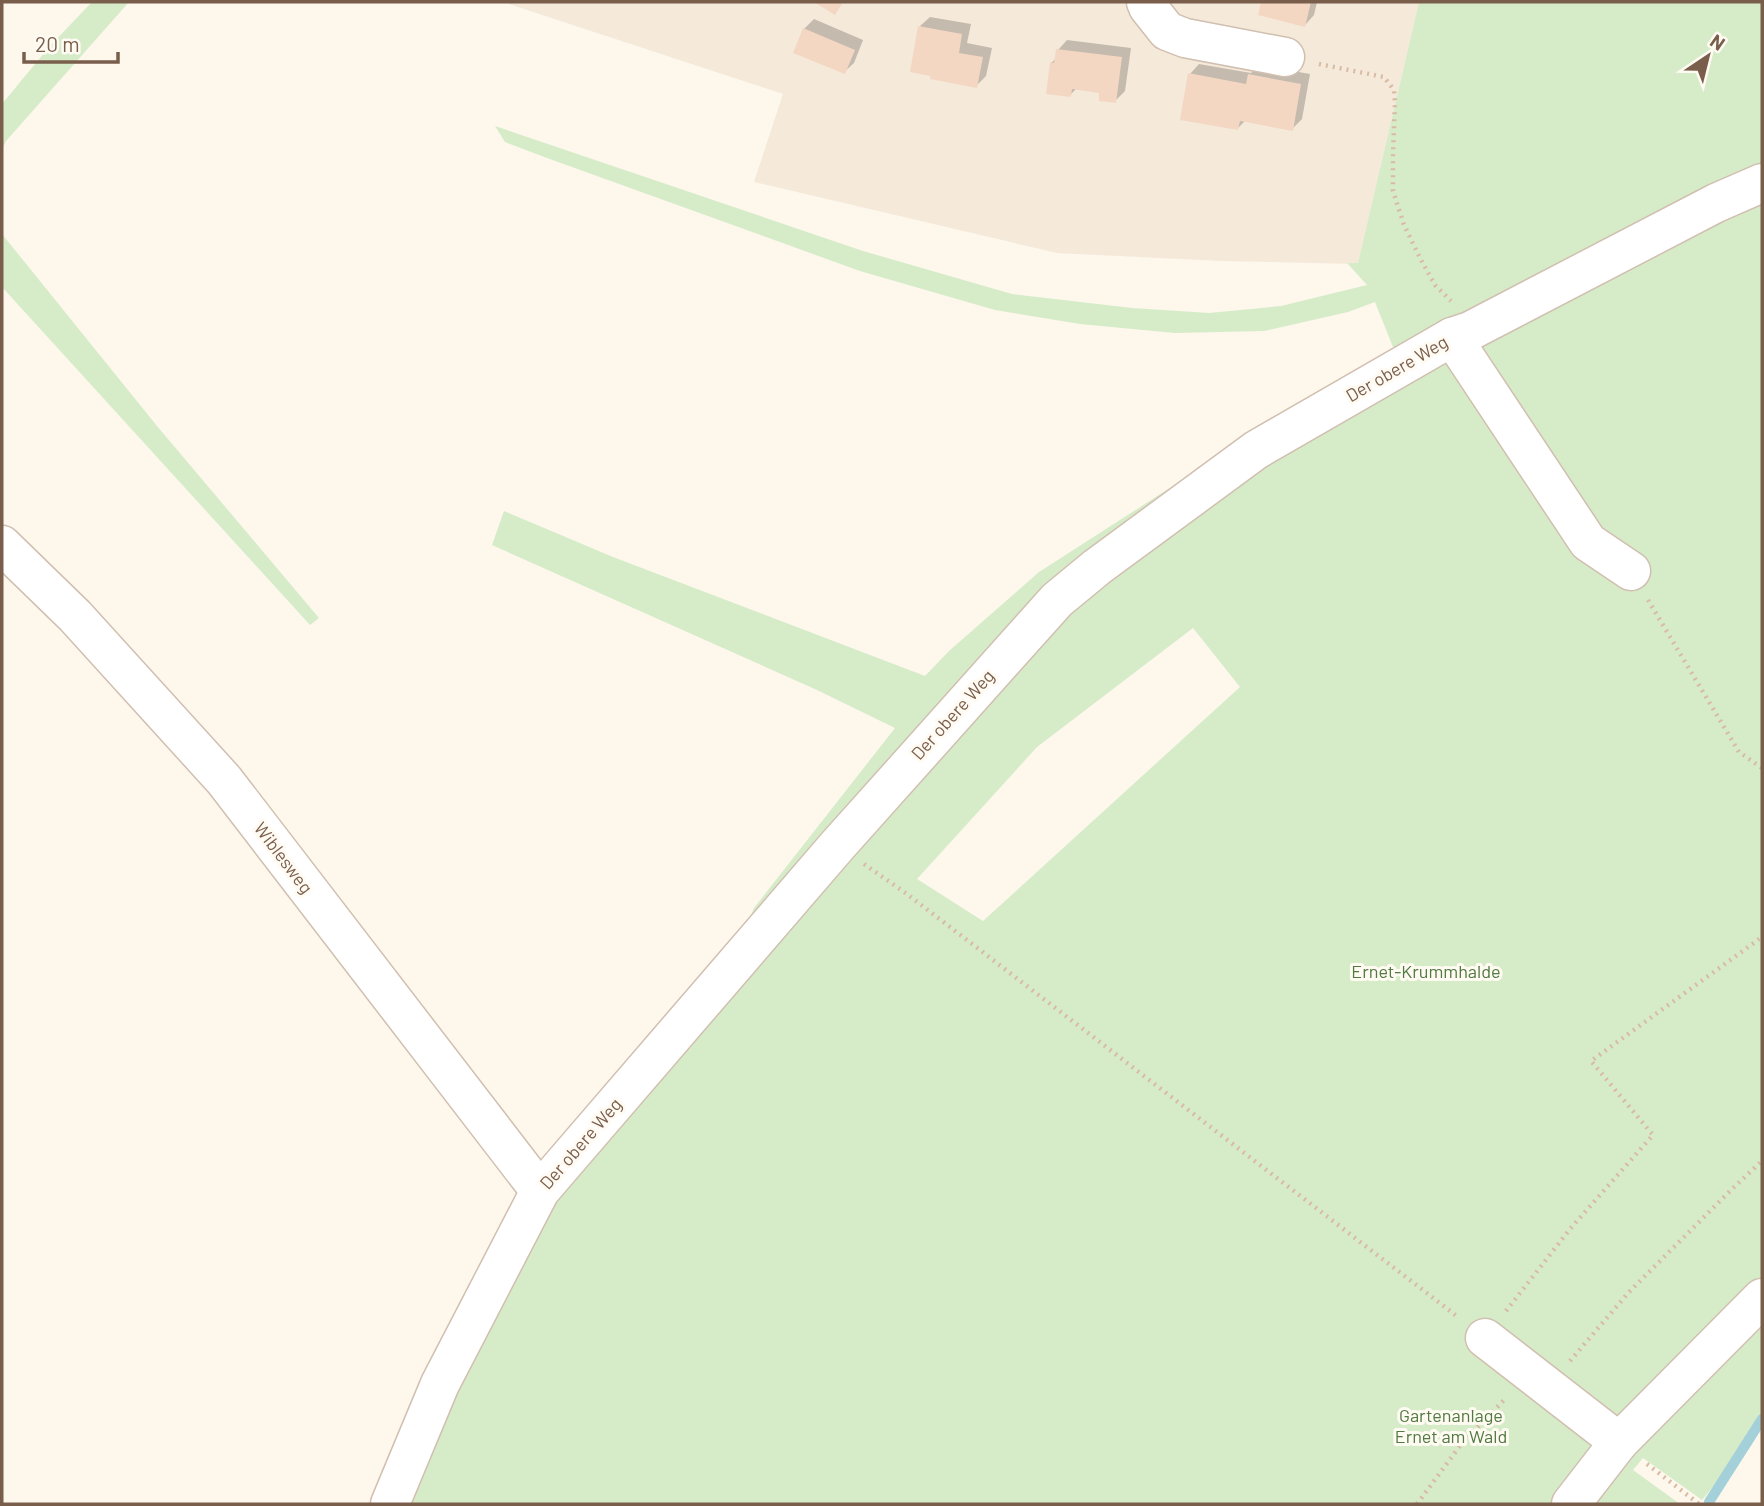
<svg xmlns="http://www.w3.org/2000/svg" width="1764" height="1506" viewBox="0 0 1764 1506" font-family="Barlow,sans-serif">
	<style>
		.residential { fill: #f5e9da }
		.green { fill: #d6ecc9; fill-rule: evenodd }
		.shadow { fill: #0003 }
		.lines { fill: none; stroke-linecap: round; stroke-linejoin: round }
		.stream { stroke: #a4d0da; stroke-width: 10 }
		.building { fill: #f3d7c2 }
		.minor-casing { stroke: #d1bfb0; stroke-width: 41 }
		.path { stroke: #d9bba4; stroke-width: 4.5; stroke-dasharray: 2 5; stroke-linecap: butt }
		.minor { stroke: #fff; stroke-width: 38 }
		.labels { text-anchor: middle; stroke-width: 6; stroke-linejoin: round; paint-order: stroke }
		.street-label { font-size: 18px; fill: #7a5e4c; stroke: #fffbf3 }
		.park-label { font-size: 18px; fill: #507a41; stroke: #fffbf3 }
	</style>
	<rect width="100%" height="100%" fill="#fdf7ec"/>
	<!-- residential -->
	<polygon class="residential" points="503,2 1419,2 1358,264 1222,261 1057,253 754,182 783,94"/>
	<!-- green -->
	<g class="green">
		<polygon points="92,2 129,2 6,141 2,150 2,104 50,46"/>
		<path d="M1419 2H1762V1428L1702 1500 1643 1458 1633 1470 1680 1504H401L416 1468 555 1201 1058 616 1176 493 736 951 754 908 895 728 817 690 492 545 504 511 613 557 925 676 949 651 1039 572 1260 430 1395 352 1375 302 1348 312 1264 331 1175 333 1080 324 995 310 860 271 547 158 505 142 495 126 863 251 1012 294 1132 308 1209 313 1281 306 1367 285 1347 263H1358ZM1193 628 1240 687 983 921 917 879 1037 747Z"/>
		<polygon points="2,234 157,426 319,618 310,625 2,287"/>
	</g>
	<!-- shadow -->
	<g class="shadow">
		<polygon points="1263,2 1317,2 1314,15 1305,25 1260,14"/>
		<polygon points="930,17 971,24 967,43 992,48 986,76 976,86 920,26"/>
		<polygon points="814,19 863,40 854,63 844,72 804,29"/>
		<polygon points="1067,40 1131,48 1125,91 1115,101 1101,91 1077,88 1070,95 1051,63 1057,58 1058,50"/>
		<polygon points="1199,64 1251,73 1259,65 1310,74 1302,119 1292,129 1246,120 1237,129 1190,74"/>
	</g>
	<g class="lines">
		<!-- stream -->
		<polyline class="stream" points="1709,1502 1762,1419"/>
	</g>
	<!-- building -->
	<g class="building">
		<polygon points="814,2 843,2 835,15"/>
		<polygon points="1261,2 1311,2 1305,27 1258,15"/>
		<polygon points="918,26 962,34 959,53 983,57 977,88 930,79 930,76 910,72"/>
		<polygon points="803,28 855,50 845,74 793,53"/>
		<polygon points="1056,49 1122,57 1116,103 1099,101 1099,93 1072,89 1071,97 1046,94 1050,62 1054,63"/>
		<polygon points="1188,73 1246,84 1248,74 1301,84 1293,131 1240,121 1238,130 1180,120"/>
	</g>
	<g class="lines">
		<!-- minor casing -->
		<g class="minor-casing">
			<g id="minor">
				<polyline points="1146,2 1148,7 1167,31 1185,38 1285,57"/>
				<polyline points="1452,337 1588,542 1631,571"/>
				<polyline points="2,545 75,616 224,780 540,1191"/>
				<polyline points="1485,1338 1619,1442"/>
				<polyline points="390,1504 440,1384 540,1191 837,846 1057,600 1097,567 1256,450 1452,337 1470,331 1716,203 1762,183"/>
				<polyline points="1571,1504 1619,1442 1762,1298"/>
			</g>
		</g>
		<!-- path -->
		<g class="path">
			<polyline points="1319,64 1384,77 1394,90 1395,103 1393,153 1393,191 1404,225 1421,260 1435,285 1451,301"/>
			<polyline points="1648,600 1739,752 1762,768"/>
			<polyline points="864,864 907,894 1458,1317"/>
			<polyline points="1506,1311 1570,1229 1653,1135 1591,1061 1762,937"/>
			<polyline points="1570,1361 1629,1292 1732,1189 1762,1161"/>
			<polyline points="1647,1464 1699,1504"/>
			<polyline points="1417,1504 1462,1443 1506,1398"/>
		</g>
		<!-- minor -->
		<use href="#minor" class="minor"/>
	</g>
	<g class="labels">
		<!-- street labels -->
		<g class="street-label">
			<text transform="translate(1397 369) rotate(-30)" y="6">Der obere Weg</text>
			<text transform="translate(953 715) rotate(-48)" y="6">Der obere Weg</text>
			<text transform="translate(283 858) rotate(53)" y="6">Wiblesweg</text>
			<text transform="translate(581 1144) rotate(-49)" y="6">Der obere Weg</text>
		</g>
		<!-- park labels -->
		<g class="park-label">
			<text x="1426" y="978">Ernet-Krummhalde</text>
			<text x="1451" y="1422">Gartenanlage<tspan x="1451" dy="21">Ernet am Wald</tspan></text>
		</g>
	</g>
	<!-- border -->
	<rect width="1764" height="1506" fill="none" stroke="#7a5e4c" stroke-width="7"/>
	<!-- north arrow -->
	<g transform="translate(1708 56) rotate(35)" stroke="#fffbf3" stroke-width="5" paint-order="stroke">
	<path d="M0-5L12 26L0 18L-12 26Z" fill="#7a5e4c"/>
	<text y="-10" font-size="19" font-weight="bold" text-anchor="middle" fill="#7a5e4c">N</text>
	</g>
	<!-- scale -->
	<path d="M24 52v10h94v-10" fill="none" stroke="#7a5e4c" stroke-width="3.5"/>
	<text x="35" y="52" font-size="21" fill="#7a5e4c" stroke="#fffbf3" stroke-width="5" paint-order="stroke">20 m</text>
</svg>
